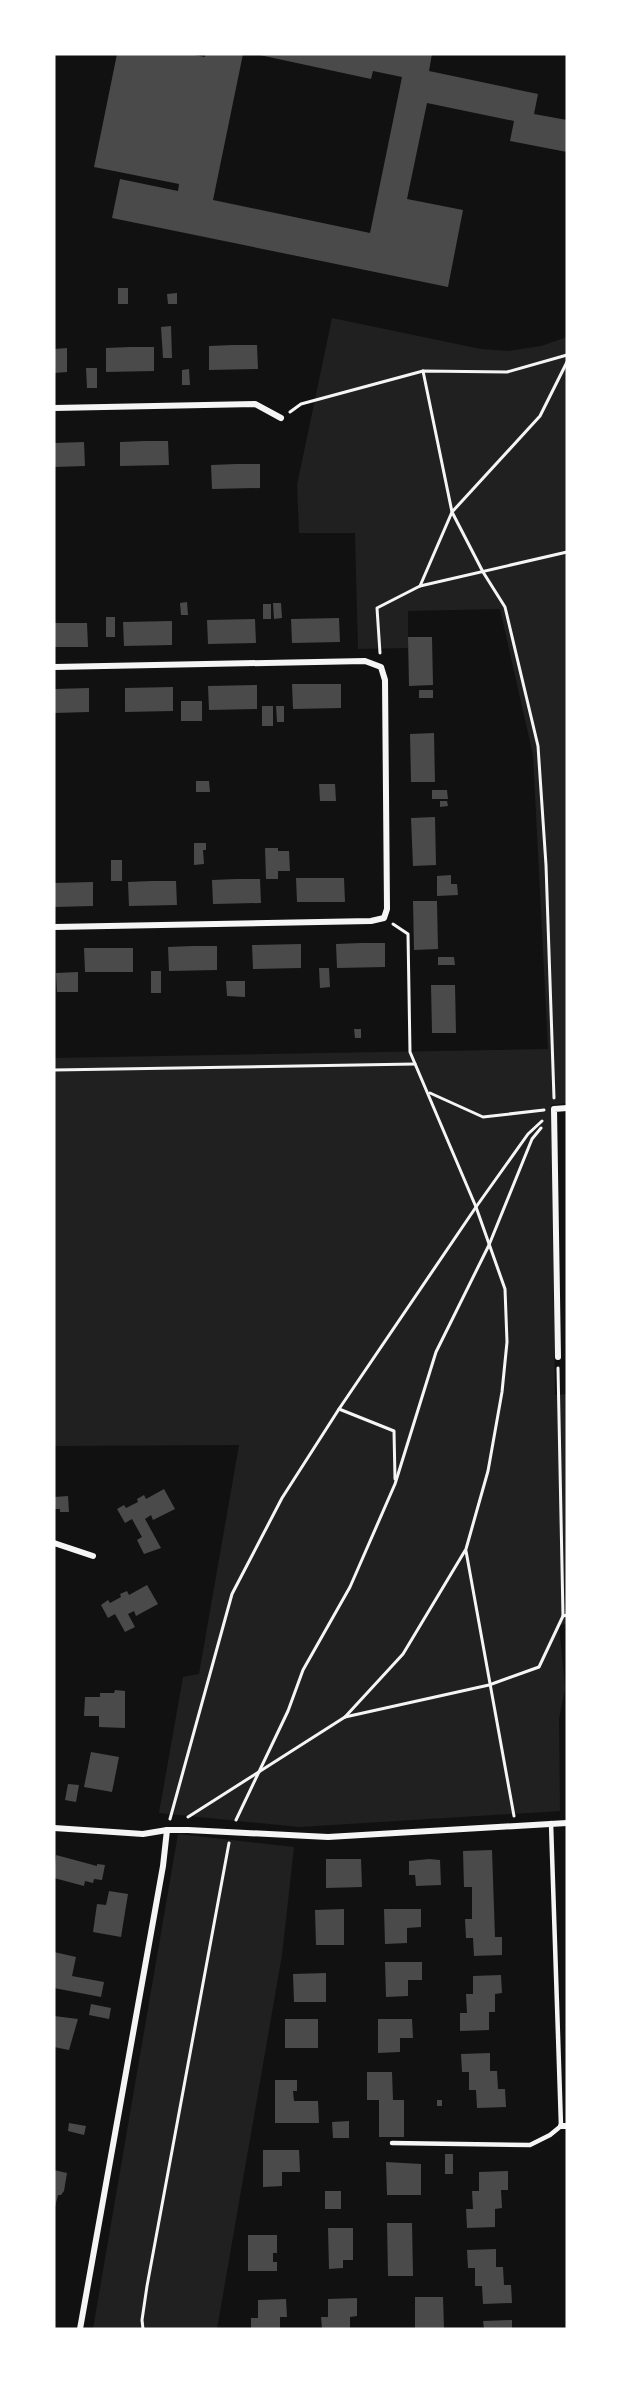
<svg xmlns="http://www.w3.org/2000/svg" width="621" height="2383" viewBox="0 0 621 2383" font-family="Lato,sans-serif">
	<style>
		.green { fill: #202020 }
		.building { fill: #4a4a4a }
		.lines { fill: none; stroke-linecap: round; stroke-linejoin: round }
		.path { stroke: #f5f5f5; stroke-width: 3 }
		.service { stroke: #f5f5f5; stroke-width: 4.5 }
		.minor { stroke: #f5f5f5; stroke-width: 6 }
	</style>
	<rect width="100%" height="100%" fill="#111"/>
	<!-- green -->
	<g class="green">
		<polygon points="332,318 481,349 508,351 541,346 567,337 567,1103 551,1105 555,1395 566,1394 567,1624 559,1625 565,1688 559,1719 560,1811 299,1827 159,1813 183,1677 199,1674 239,1445 54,1446 54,1058 548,1049 533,755 500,609 408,611 408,648 358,649 355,533 299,533 297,485"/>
		<polygon points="178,1834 294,1847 282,1955 217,2329 93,2329"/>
	</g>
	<!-- building -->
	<g class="building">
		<polygon points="117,54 189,54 205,57 205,54 243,54 213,200 370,233 402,77 373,71 371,79 255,54 432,54 429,71 538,94 534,114 567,120 567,152 510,141 514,121 427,103 407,199 463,210 448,287 112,218 120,179 178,191 179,184 94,167"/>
		<rect x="118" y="288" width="10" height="16"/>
		<polygon points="177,293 177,304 168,304 167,294"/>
		<polygon points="171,326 172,358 163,358 161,327"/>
		<polygon points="233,345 257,345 258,369 209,370 209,346"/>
		<polygon points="130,347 154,347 154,371 106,372 106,348"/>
		<polygon points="67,348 67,372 54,373 54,349"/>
		<polygon points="86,368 97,368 97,388 87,388"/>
		<polygon points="189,369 190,385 182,385 182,370"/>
		<polygon points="145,441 168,441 169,465 120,466 120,442"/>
		<polygon points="84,442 85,466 54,467 54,443"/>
		<polygon points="236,464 260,464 260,488 212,489 211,465"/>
		<polygon points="187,602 188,615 181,615 180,603"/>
		<polygon points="273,603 281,603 282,618 274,619"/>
		<rect x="263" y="604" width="8" height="15"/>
		<rect x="106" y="617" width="9" height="20"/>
		<polygon points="339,618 340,642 292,643 291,619"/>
		<polygon points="255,619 256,643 208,644 207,620"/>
		<polygon points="172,621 172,645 124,646 123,622"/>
		<polygon points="54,623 87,623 88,647 54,647"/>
		<polygon points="408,637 432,637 433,685 409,686"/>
		<polygon points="292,684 341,684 341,708 293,709"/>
		<polygon points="257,685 257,709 209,710 208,686"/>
		<polygon points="173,687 173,711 125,712 125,688"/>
		<polygon points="89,688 89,712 54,713 54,689"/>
		<rect x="419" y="690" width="14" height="8"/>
		<rect x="181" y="701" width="21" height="20"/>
		<rect x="262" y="706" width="11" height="20"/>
		<polygon points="276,706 284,706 284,722 277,722"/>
		<polygon points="434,733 435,782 411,782 410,734"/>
		<polygon points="196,781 209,781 210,792 196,792"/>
		<polygon points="319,784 335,784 336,801 320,801"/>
		<polygon points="432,790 447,790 448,799 432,799"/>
		<polygon points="440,801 447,801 448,806 440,807"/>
		<polygon points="435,817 436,865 413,866 411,818"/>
		<polygon points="194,843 206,843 206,850 203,850 204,864 194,865"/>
		<polygon points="265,848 278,848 278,851 289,851 290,871 278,871 278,879 266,879"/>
		<rect x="111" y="860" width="11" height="21"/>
		<polygon points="451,875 451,884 457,884 458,895 437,896 437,876"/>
		<polygon points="296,878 344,878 345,902 297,902"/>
		<polygon points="236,879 260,879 261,903 213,904 212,880"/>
		<polygon points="152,881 176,881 177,905 129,906 128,882"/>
		<polygon points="93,882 93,906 54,907 54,883"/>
		<polygon points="413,901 437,901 438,949 414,950"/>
		<polygon points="361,943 385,943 385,967 337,968 336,944"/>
		<polygon points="301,944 301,968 253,969 252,945"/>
		<polygon points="193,946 217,946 217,970 169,971 168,947"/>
		<polygon points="84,948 133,948 133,972 85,972"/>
		<polygon points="438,957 454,957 455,965 438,965"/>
		<polygon points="319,968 329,968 330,987 320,988"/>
		<rect x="151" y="971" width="10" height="22"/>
		<polygon points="78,972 78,992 57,992 56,973"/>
		<polygon points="226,981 245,981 245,997 227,996"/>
		<polygon points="431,985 455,985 456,1033 432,1033"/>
		<polygon points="354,1029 361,1029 361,1038 355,1038"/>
		<polygon points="164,1489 175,1509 153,1520 151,1515 145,1519 161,1548 144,1554 137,1540 142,1537 132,1519 125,1523 117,1509 124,1505 126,1508 138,1502 137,1499 144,1495 146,1499"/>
		<polygon points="68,1496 69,1512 60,1512 60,1509 54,1509 54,1497"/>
		<polygon points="147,1585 158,1604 136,1616 134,1611 128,1614 135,1627 125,1632 115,1614 108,1618 101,1605 108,1600 110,1603 121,1597 120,1594 127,1591 129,1595"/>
		<polygon points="115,1690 125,1691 125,1728 99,1727 99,1716 84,1716 85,1697 100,1697 100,1693 114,1693"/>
		<polygon points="91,1752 119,1757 112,1792 84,1787"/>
		<polygon points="68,1784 79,1785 76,1802 65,1800"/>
		<polygon points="492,1850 495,1937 502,1937 502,1955 474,1956 473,1938 466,1938 465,1919 472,1919 472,1887 464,1887 463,1851"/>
		<polygon points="56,1855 97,1866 97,1864 105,1865 102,1880 94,1879 93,1883 85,1881 84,1886 54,1878"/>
		<polygon points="326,1859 361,1859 362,1887 326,1888"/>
		<polygon points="429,1859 440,1860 441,1885 416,1886 415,1875 409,1875 409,1861"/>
		<polygon points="109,1891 128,1894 121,1937 93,1932 97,1904 106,1905"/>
		<polygon points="344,1909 344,1945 316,1945 315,1910"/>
		<polygon points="384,1909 421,1909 421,1927 407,1928 407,1943 385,1944"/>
		<polygon points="54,1952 76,1957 72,1976 104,1982 101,1997 54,1988"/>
		<polygon points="385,1962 422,1962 422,1980 408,1980 408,1996 386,1997"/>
		<polygon points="326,1973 326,2002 294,2002 293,1974"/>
		<polygon points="501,1975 502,1993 495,1994 495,2012 489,2012 489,2030 460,2031 460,2013 467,2013 466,1994 473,1994 473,1976"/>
		<polygon points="91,2004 111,2008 109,2019 89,2015"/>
		<polygon points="54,2016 78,2019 69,2050 54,2047"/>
		<rect x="285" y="2019" width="33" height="29"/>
		<polygon points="378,2019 412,2019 413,2038 400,2038 400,2052 378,2053"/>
		<polygon points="490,2053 490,2071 497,2071 498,2089 505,2089 506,2107 477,2108 476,2090 469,2090 469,2072 462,2072 461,2054"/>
		<polygon points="367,2072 392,2072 393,2100 404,2100 404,2137 379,2137 379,2100 367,2100"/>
		<polygon points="275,2080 297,2080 297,2091 293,2091 294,2101 318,2101 319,2123 275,2123"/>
		<rect x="437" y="2100" width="5" height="6"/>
		<polygon points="349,2121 349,2138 333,2138 332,2122"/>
		<polygon points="69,2123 86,2126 84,2135 68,2131"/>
		<polygon points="263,2150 299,2150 300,2172 282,2172 282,2186 263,2187"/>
		<rect x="445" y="2154" width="8" height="20"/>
		<polygon points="386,2162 421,2164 421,2195 387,2195"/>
		<polygon points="54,2170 67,2173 64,2191 61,2195 58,2195 55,2207"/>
		<polygon points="508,2171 508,2190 501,2190 502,2208 495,2209 495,2227 467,2228 466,2209 473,2209 472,2191 479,2191 479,2172"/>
		<rect x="325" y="2191" width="16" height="18"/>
		<polygon points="387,2223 412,2223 413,2276 388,2276"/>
		<polygon points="328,2228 353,2228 353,2260 343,2260 343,2268 329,2269"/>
		<polygon points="248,2235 277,2235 277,2253 273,2253 273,2262 277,2262 277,2271 248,2271"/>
		<polygon points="496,2249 496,2267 503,2267 504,2285 511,2285 512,2303 483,2304 482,2286 475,2286 475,2268 468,2268 467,2250"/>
		<polygon points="415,2297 443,2297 444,2329 415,2329"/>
		<polygon points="357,2298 357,2316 350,2317 350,2329 322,2329 321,2317 328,2317 328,2299"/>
		<polygon points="286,2299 287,2317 280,2317 280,2329 251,2329 251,2318 258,2318 258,2300"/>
		<polygon points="512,2320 512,2329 484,2329 483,2321"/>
	</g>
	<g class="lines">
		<!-- path -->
		<g class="path">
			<polyline points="423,371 452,512 483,572 505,607 538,746 546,865 554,1098"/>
			<polyline points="290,412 301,404 423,371 507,372 567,355"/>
			<polyline points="420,586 567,552"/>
			<polyline points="380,653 377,608 420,586 452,512 540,416 567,362"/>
			<polyline points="54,1070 415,1064"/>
			<polyline points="430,1093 483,1117 544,1110"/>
			<polyline points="558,1368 563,1616"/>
			<polyline points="339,1409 394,1431 395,1479"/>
			<polyline points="466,1551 514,1816"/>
			<polyline points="345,1717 403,1654 466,1549 488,1471 502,1392 507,1342 505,1289 476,1207 410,1052 408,934 393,924"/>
			<polyline points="188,1817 345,1717 489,1685 539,1667 563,1616 567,1615"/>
			<polyline points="170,1819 232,1594 282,1498 339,1409 476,1207 528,1134 542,1121"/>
			<polyline points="236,1820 288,1711 303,1670 350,1587 395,1484 436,1352 489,1245 532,1139 541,1128"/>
			<polyline points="143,2329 142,2320 147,2286 229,1843"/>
		</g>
		<!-- service -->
		<polyline class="service" points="392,2143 530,2145 550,2135 561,2126 551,1823"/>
		<!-- minor -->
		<g class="minor">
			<polyline points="54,408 255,404 281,418"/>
			<polyline points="54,667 365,661 381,667 385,680 387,909 384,918 371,921 54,927"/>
			<polyline points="558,1357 554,1109 567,1108"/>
			<polyline points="54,1543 93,1556"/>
			<polyline points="54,1828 143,1834 167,1830 188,1830 328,1837 567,1823"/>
			<polyline points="561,2126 567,2126"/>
			<polyline points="80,2329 163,1866 167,1830"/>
		</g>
	</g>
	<!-- border -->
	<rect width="621" height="2383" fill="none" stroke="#ffffff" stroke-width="111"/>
</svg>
